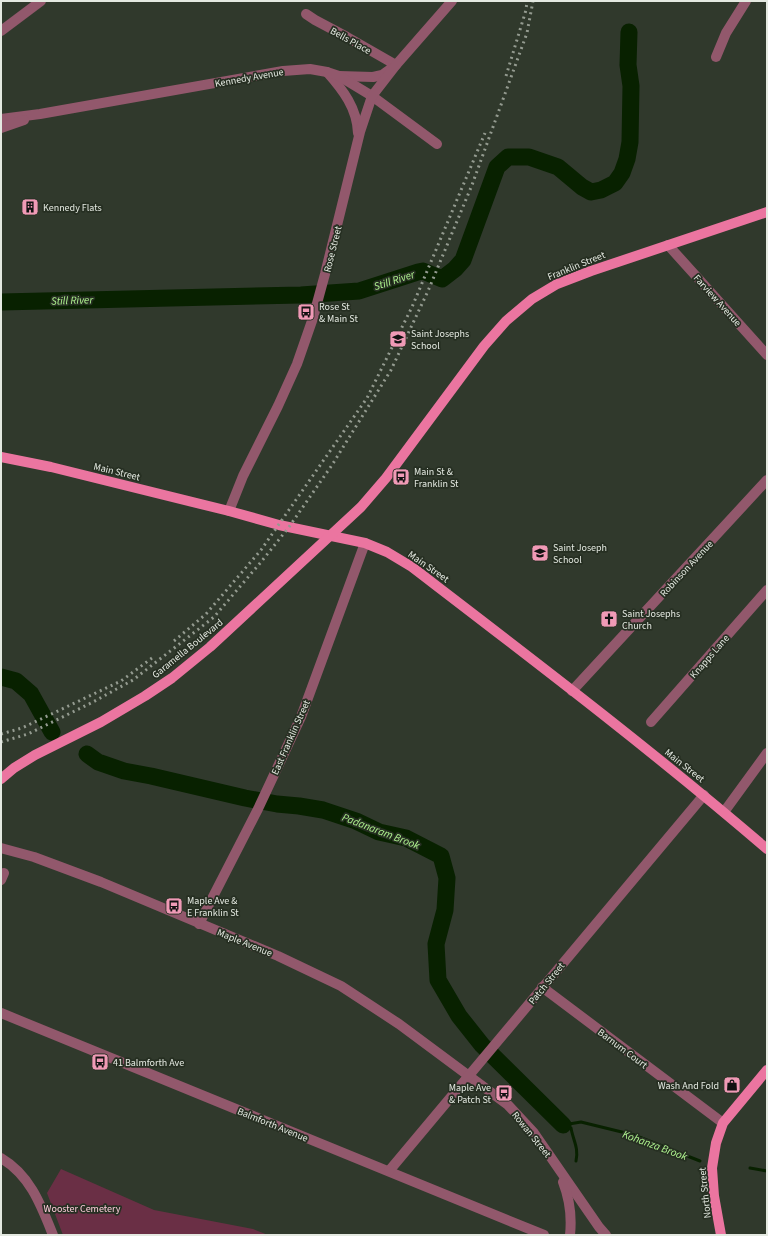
<svg xmlns="http://www.w3.org/2000/svg" width="768" height="1236" viewBox="0 0 768 1236" font-family="'Source Sans 3',sans-serif">
	<style>
		.green { fill: #6a2f45 }
		.lines { fill: none; stroke-linecap: round; stroke-linejoin: round }
		.stream { stroke: #082100; stroke-width: 3 }
		.river { stroke: #082100; stroke-width: 17 }
		.minor { stroke: #92586c; stroke-width: 10 }
		.major { stroke: #eb75a0; stroke-width: 10 }
		.rail { stroke: #949b90; stroke-width: 3; stroke-dasharray: 2 4; stroke-linecap: butt }
		.labels { text-anchor: middle; stroke-width: 3.5; stroke-linejoin: round; paint-order: stroke }
		.street-label { font-size: 10px; fill: #e4e9e1; stroke: #262f22 }
		.poi-label { font-size: 10px; fill: #e4e9e1; stroke: #262f22; text-anchor: start }
		.park-label { font-size: 10px; fill: #feccdb; stroke: #262f22 }
		.water-label { font-size: 11px; font-style: italic; fill: #b0f590; stroke: #262f22 }
	</style>
	<rect width="100%" height="100%" fill="#30392c"/>
	<!-- green -->
	<polygon class="green" points="61,1169 154,1210 253,1229 268,1235 63,1235 47,1193"/>
	<g class="lines">
		<!-- stream -->
		<g class="stream">
			<polyline points="563,1125 581,1122 634,1135 700,1161"/>
			<path d="M565 1126 571 1128C573 1140 579 1148 576 1161"/>
			<polyline points="750,1168 767,1171"/>
		</g>
		<!-- river -->
		<g class="river">
			<polyline points="1,302 301,295 359,291 418,272 423,271 442,279 455,269 463,260 497,167 508,157 529,157 558,167 582,187 591,192 601,190 615,183 622,173 627,159 630,142 631,86 628,65 629,32"/>
			<polyline points="1,677 16,681 31,694 52,732"/>
			<polyline points="87,754 98,762 124,771 151,776 245,798 277,804 299,806 323,810 356,821 379,832 406,838 441,856 447,878 445,910 436,944 438,980 459,1016 482,1045 563,1125"/>
		</g>
		<!-- minor -->
		<g class="minor">
			<polyline points="306,14 315,20 347,37 396,65 382,75 373,77 339,76"/>
			<polyline points="1,31 41,1"/>
			<polyline points="716,57 726,33 746,1"/>
			<path d="M327 72C343 90 357 108 358 133"/>
			<polyline points="1,119 40,114 283,71 310,69 327,72 339,76 372,96 437,144"/>
			<polyline points="1,128 24,120"/>
			<polyline points="668,245 767,355"/>
			<polyline points="229,511 243,476 278,406 297,364 313,318 325,274 360,132 372,96 396,65 452,1"/>
			<polyline points="572,691 767,480"/>
			<polyline points="651,722 767,590"/>
			<polyline points="724,812 767,753"/>
			<polyline points="1,848 34,857 101,882 278,956 341,986 399,1024 508,1105 534,1133 599,1227 606,1235"/>
			<polyline points="1,880 4,873"/>
			<polyline points="199,924 258,809 301,717 365,543"/>
			<polyline points="542,987 723,1123"/>
			<polyline points="1,1013 544,1235"/>
			<path d="M1 1158C30 1175 41 1205 53 1235"/>
			<path d="M389 1171C495 1046 599 920 704 795"/>
			<path d="M563 1182C570 1200 572 1216 570 1235"/>
		</g>
		<!-- major -->
		<g class="major">
			<path d="M1 457 51 467 229 511 279 525 365 543 387 552 412 567C532 659 653 751 767 849"/>
			<polyline points="1,779 14,768 35,755 101,722 145,696 172,678 210,647 361,507 386,478 484,346 506,321 532,299 557,284 591,271 767,212"/>
			<polyline points="721,1235 714,1196 712,1168 716,1143 723,1123 767,1070"/>
		</g>
		<!-- rail -->
		<g class="rail">
			<polyline points="506,76 526,10 527,1"/>
			<polyline points="174,641 206,614 261,550 367,398 412,307 485,133"/>
			<polyline points="1,734 22,728 121,681 152,658"/>
			<polyline points="1,742 28,734 93,702 133,680 214,617 261,562 289,527 332,465 391,370 428,291 472,185 527,33 533,1"/>
		</g>
	</g>
	<!-- icons -->
	<defs>
		<g id="building-square" transform="scale(0.9)"><rect x="-9" y="-9" width="18" height="18" rx="4" fill="#f09ab6" stroke="#262f22"/><path d="M-4-6H4V6H1V3H-1V6H-4ZM-2.5-4.3h1.7v1.8h-1.7ZM.8-4.3h1.7v1.8H.8ZM-2.5-1h1.7V.8h-1.7ZM.8-1h1.7V.8H.8Z" fill="#111"/></g>
		<g id="bus-square" transform="scale(0.9)"><rect x="-9" y="-9" width="18" height="18" rx="4" fill="#f09ab6" stroke="#262f22"/><path d="M-5-6H5V4H4V6H2V4H-2V6H-4V4H-5ZM-3.5-4V0h7V-4ZM-3.5 1.2v1.5H-2V1.2ZM2 1.2v1.5H3.5V1.2Z" fill="#111"/></g>
		<g id="school-square" transform="scale(0.9)"><rect x="-9" y="-9" width="18" height="18" rx="4" fill="#f09ab6" stroke="#262f22"/><path d="M0-5L7-2L0 1L-7-2ZM-4 1L0 2.5L4 1V4Q0 6-4 4Z" fill="#111"/></g>
		<g id="church-square" transform="scale(0.9)"><rect x="-9" y="-9" width="18" height="18" rx="4" fill="#f09ab6" stroke="#262f22"/><path d="M-1.2-6h2.4v3.5h3.3v2.4h-3.3V6h-2.4V-.1h-3.3v-2.4h3.3Z" fill="#111"/></g>
		<g id="shop-square" transform="scale(0.9)"><rect x="-9" y="-9" width="18" height="18" rx="4" fill="#f09ab6" stroke="#262f22"/><path d="M-5-2.5h2.3a2.7 3.5 0 0 1 5.4 0H5L5.5 6h-11ZM-1.5-2.5h3a1.5 2.3 0 0 0-3 0Z" fill="#111"/></g>
	</defs>
	<g fill-rule="evenodd">
		<use href="#building-square" x="30" y="207"/>
		<use href="#bus-square" x="306" y="312"/>
		<use href="#school-square" x="398" y="339"/>
		<use href="#bus-square" x="401" y="477"/>
		<use href="#school-square" x="540" y="553"/>
		<use href="#church-square" x="609" y="619"/>
		<use href="#bus-square" x="174" y="906"/>
		<use href="#bus-square" x="100" y="1062"/>
		<use href="#shop-square" x="732" y="1085"/>
		<use href="#bus-square" x="504" y="1093"/>
	</g>
	<g class="labels">
		<!-- street labels -->
		<g class="street-label">
			<text transform="translate(351 40) rotate(29)" y="4">Bells Place</text>
			<text transform="translate(249 77) rotate(-10)" y="4">Kennedy Avenue</text>
			<text transform="translate(332 249) rotate(-76)" y="4">Rose Street</text>
			<text transform="translate(576 265) rotate(-22)" y="4">Franklin Street</text>
			<text transform="translate(718 300) rotate(48)" y="4">Farview Avenue</text>
			<text transform="translate(117 471) rotate(14)" y="4">Main Street</text>
			<text transform="translate(429 566) rotate(35)" y="4">Main Street</text>
			<text transform="translate(686 568) rotate(-47)" y="4">Robinson Avenue</text>
			<text transform="translate(187 648) rotate(-39)" y="4">Garamella Boulevard</text>
			<text transform="translate(709 656) rotate(-49)" y="4">Knapps Lane</text>
			<text transform="translate(290 737) rotate(-66)" y="4">East Franklin Street</text>
			<text transform="translate(685 765) rotate(38)" y="4">Main Street</text>
			<text transform="translate(245 942) rotate(22)" y="4">Maple Avenue</text>
			<text transform="translate(546 983) rotate(-51)" y="4">Patch Street</text>
			<text transform="translate(623 1048) rotate(37)" y="4">Barnum Court</text>
			<text transform="translate(273 1124) rotate(22)" y="4">Balmforth Avenue</text>
			<text transform="translate(532 1134) rotate(51)" y="4">Rowan Street</text>
			<text transform="translate(704 1193) rotate(-96)" y="4">North Street</text>
		</g>
		<!-- poi labels -->
		<g class="poi-label">
			<text x="43" y="211">Kennedy Flats</text>
			<text x="319" y="310">Rose St<tspan x="319" dy="12">&amp; Main St</tspan></text>
			<text x="411" y="337">Saint Josephs<tspan x="411" dy="12">School</tspan></text>
			<text x="414" y="475">Main St &amp;<tspan x="414" dy="12">Franklin St</tspan></text>
			<text x="553" y="551">Saint Joseph<tspan x="553" dy="12">School</tspan></text>
			<text x="622" y="617">Saint Josephs<tspan x="622" dy="12">Church</tspan></text>
			<text x="187" y="904">Maple Ave &amp;<tspan x="187" dy="12">E Franklin St</tspan></text>
			<text x="113" y="1066">41 Balmforth Ave</text>
			<text x="719" y="1089" text-anchor="end">Wash And Fold</text>
			<text x="491" y="1091" text-anchor="end">Maple Ave<tspan x="491" dy="12">&amp; Patch St</tspan></text>
		</g>
		<!-- park labels -->
		<g class="park-label">
			<text x="82" y="1212">Wooster Cemetery</text>
		</g>
		<!-- water labels -->
		<g class="water-label">
			<text transform="translate(394 280) rotate(-18)" y="4">Still River</text>
			<text transform="translate(72 300) rotate(-2)" y="4">Still River</text>
			<text transform="translate(381 831) rotate(21)" y="4">Padanaram Brook</text>
			<text transform="translate(655 1145) rotate(20)" y="4">Kohanza Brook</text>
		</g>
	</g>
	<!-- border -->
	<rect width="768" height="1236" fill="none" stroke="#e4e9e1" stroke-width="4"/>
</svg>
